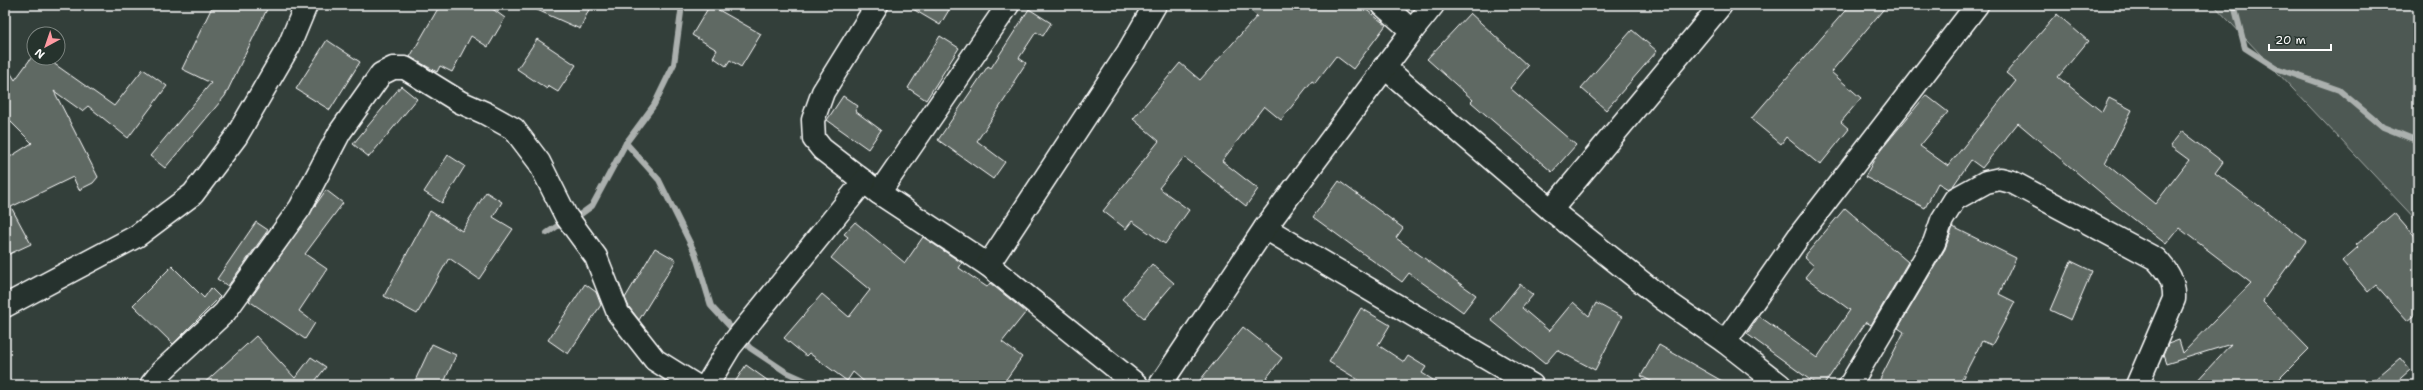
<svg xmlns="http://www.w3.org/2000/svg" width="2423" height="390" viewBox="0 0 2423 390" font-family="'Shantell Sans',sans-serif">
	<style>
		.green { fill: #4d5853; stroke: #a6aca9 }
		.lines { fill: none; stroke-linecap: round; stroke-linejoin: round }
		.stream { stroke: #abb0ae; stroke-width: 6 }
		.building { fill: #5f6964; stroke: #fff }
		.minor-casing { stroke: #fff; stroke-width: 25 }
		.tertiary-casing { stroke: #fff; stroke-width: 25 }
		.minor { stroke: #26332d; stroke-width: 22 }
		.tertiary { stroke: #26332d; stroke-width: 22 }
	</style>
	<rect width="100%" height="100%" fill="#333f3a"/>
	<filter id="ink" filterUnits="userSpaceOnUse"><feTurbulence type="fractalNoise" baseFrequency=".025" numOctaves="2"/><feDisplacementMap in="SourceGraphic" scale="8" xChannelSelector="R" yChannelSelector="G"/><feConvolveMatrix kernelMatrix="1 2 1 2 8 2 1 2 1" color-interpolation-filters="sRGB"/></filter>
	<g filter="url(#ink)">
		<!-- green -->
		<polygon class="green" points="2214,5 2418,5 2418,222"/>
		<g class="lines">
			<!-- stream -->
			<g class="stream">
				<polyline points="2234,5 2245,48 2276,68 2339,90 2383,127 2418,141"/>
				<polyline points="626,143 659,180 695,253 711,306 736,333"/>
				<polyline points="574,219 592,206 626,143 654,105 674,64 682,5"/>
				<polyline points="547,233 565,221"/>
				<polyline points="742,339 750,348 786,372 815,385"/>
			</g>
		</g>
		<!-- building -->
		<g class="building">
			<polygon points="213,5 269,5 225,96 165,168 150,156 211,83 182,69"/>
			<polygon points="440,5 487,5 505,18 488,47 471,36 452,72 440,66 437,72 410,57"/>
			<polygon points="526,5 591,5 580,29"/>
			<polygon points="710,5 761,34 741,67 730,60 726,66 713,57 717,50 692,35"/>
			<polygon points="906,5 952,5 940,25"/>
			<polygon points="1245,5 1360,5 1386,25 1353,69 1336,56 1315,83 1312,81 1281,120 1264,106 1222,161 1258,189 1246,206 1184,157 1159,188 1189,210 1165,244 1132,221 1126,229 1103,211 1159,141 1133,119 1180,63 1200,80 1257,16"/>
			<polygon points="1850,5 1887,5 1831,72 1861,98 1841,122 1849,129 1820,165 1786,137 1781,144 1751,119"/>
			<polygon points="1029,9 1051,23 1043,36 1036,32 1019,58 1026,63 1013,83 1015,84 977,141 1005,162 993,179 938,140 988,66 991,68"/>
			<polygon points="1470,13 1528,66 1510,88 1576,145 1552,172 1471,102 1473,100 1427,59"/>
			<polygon points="2057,14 2088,41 2058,77 2102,112 2109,98 2132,110 2105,163 2155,204 2189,160 2170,146 2182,131 2223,162 2215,173 2306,241 2264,299 2263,302 2309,349 2273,385 2193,385 2231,344 2166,364 2163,355 2168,344 2179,340 2183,353 2251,283 2179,228 2166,244 2112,202 2018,123 1982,168 1971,160 1953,186 1948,189 1938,183 1925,208 1865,177 1876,156 1926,95 1948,112 1920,146 1948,166 2016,81 2006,73"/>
			<polygon points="1632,30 1657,51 1606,110 1581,88"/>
			<polygon points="940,36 959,48 926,100 908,88"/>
			<polygon points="537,39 576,65 558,92 548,86 547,89 517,69"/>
			<polygon points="327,40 360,62 330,110 296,89"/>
			<polygon points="34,54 34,58 46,58 114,106 143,69 167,86 128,138 88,106 82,111 54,91 98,177 93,183 79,190 73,177 11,207 31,244 5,256 5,160 32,143 5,116 5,64 15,80"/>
			<polygon points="401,86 417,99 369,157 353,144"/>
			<polygon points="843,96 858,106 855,111 881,130 868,149 827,120"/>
			<polygon points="448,155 465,166 442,203 424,192"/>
			<polygon points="1339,181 1403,228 1396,238 1476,295 1463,312 1409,273 1402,282 1313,217"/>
			<polygon points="326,190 343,203 305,254 327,269 299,311 315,323 305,339 249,301"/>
			<polygon points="486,192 502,202 493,217 513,229 479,279 449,258 417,314 384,296 430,211 462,231"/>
			<polygon points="1845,208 1908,262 1871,325 1866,322 1824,385 1817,385 1747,334 1759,316 1817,358 1850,310 1805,277 1814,266 1804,257"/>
			<polygon points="2394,213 2418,241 2418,313 2408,321 2376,285 2368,292 2342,261 2358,247 2356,245"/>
			<polygon points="256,222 268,230 228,286 217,279"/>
			<polygon points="855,222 905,263 923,237 962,263 959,268 987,287 990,283 1026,312 1002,342 1022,357 1002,385 868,385 853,372 847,381 809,353 806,356 784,338 822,294 849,317 870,290 831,258 848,237 844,234"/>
			<polygon points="1953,227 2016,258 1999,294 2015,302 1992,345 1982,341 1959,385 1877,385 1904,332 1898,328 1945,249"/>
			<polygon points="655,248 676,260 639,320 629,307 625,298"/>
			<polygon points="2071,261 2092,271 2071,320 2050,310"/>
			<polygon points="1152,264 1174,283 1144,318 1122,299"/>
			<polygon points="172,266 204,298 211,288 220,297 173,344 133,305"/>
			<polygon points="585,284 596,292 601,305 568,354 548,340"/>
			<polygon points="1520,284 1533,295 1522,308 1549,331 1573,302 1589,316 1596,303 1622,317 1595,370 1557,350 1545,364 1491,320"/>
			<polygon points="1361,308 1390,325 1378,345 1404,362 1408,356 1426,367 1422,373 1441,385 1367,385 1329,362"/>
			<polygon points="1243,327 1282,358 1261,385 1196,385"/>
			<polygon points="256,336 295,378 311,357 326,367 312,385 202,385"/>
			<polygon points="432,344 456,355 443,385 413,385"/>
			<polygon points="1659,345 1729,385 1658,385 1641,376"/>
			<polygon points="2400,358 2410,370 2393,385 2368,385"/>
			<polygon points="746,365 774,385 733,385"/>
		</g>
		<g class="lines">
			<!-- minor casing -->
			<g class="minor-casing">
				<g id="minor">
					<polyline points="877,5 823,92 813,120 814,139 822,149 879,193 988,265 1137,385"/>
					<polyline points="1412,31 1433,5"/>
					<polyline points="1384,67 1551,210 1663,299 1725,342 1780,385"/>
					<polyline points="879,193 1008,5"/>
					<polyline points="1551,210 1721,5"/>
					<polyline points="1265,228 1532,385"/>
					<polyline points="988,265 1128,52 1155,5"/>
					<polyline points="1725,342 1799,236 1977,5"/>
					<polyline points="151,385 162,371 225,312 300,208 340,132 381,74 393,68 405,68 460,102 485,113 514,129 539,162 566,216 596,257 618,313 655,360 695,385"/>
					<polyline points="707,385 730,347 864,181"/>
					<polyline points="1160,385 1265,228 1412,31 1383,5"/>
					<path d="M1850 385 1934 243 1942 220 1955 199 1986 182 2000 179 2012 182 2156 259C2168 272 2175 281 2174 299L2137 385"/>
				</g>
			</g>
			<!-- tertiary casing -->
			<g class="tertiary-casing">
				<polyline id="tertiary" points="5,306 137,236 193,194 236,137 289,46 306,5"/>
			</g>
			<!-- minor -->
			<use href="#minor" class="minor"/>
			<!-- tertiary -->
			<use href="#tertiary" class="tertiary"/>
		</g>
	</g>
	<!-- margin -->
	<rect width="2423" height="390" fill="none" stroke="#26332d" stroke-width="20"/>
	<rect x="10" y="10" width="2403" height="370" fill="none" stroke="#fff" stroke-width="1.5" filter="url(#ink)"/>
	<!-- north arrow -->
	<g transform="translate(46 46) rotate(220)"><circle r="19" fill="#26332d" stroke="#7d8581"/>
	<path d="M0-3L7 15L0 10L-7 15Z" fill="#ff9aa2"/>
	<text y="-6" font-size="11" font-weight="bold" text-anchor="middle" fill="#ffffff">N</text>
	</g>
	<!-- scale -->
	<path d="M2269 44v6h62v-6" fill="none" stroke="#ffffff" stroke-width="2"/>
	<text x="2275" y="44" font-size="12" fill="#ffffff" stroke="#26332d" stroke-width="3" paint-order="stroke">20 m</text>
</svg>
